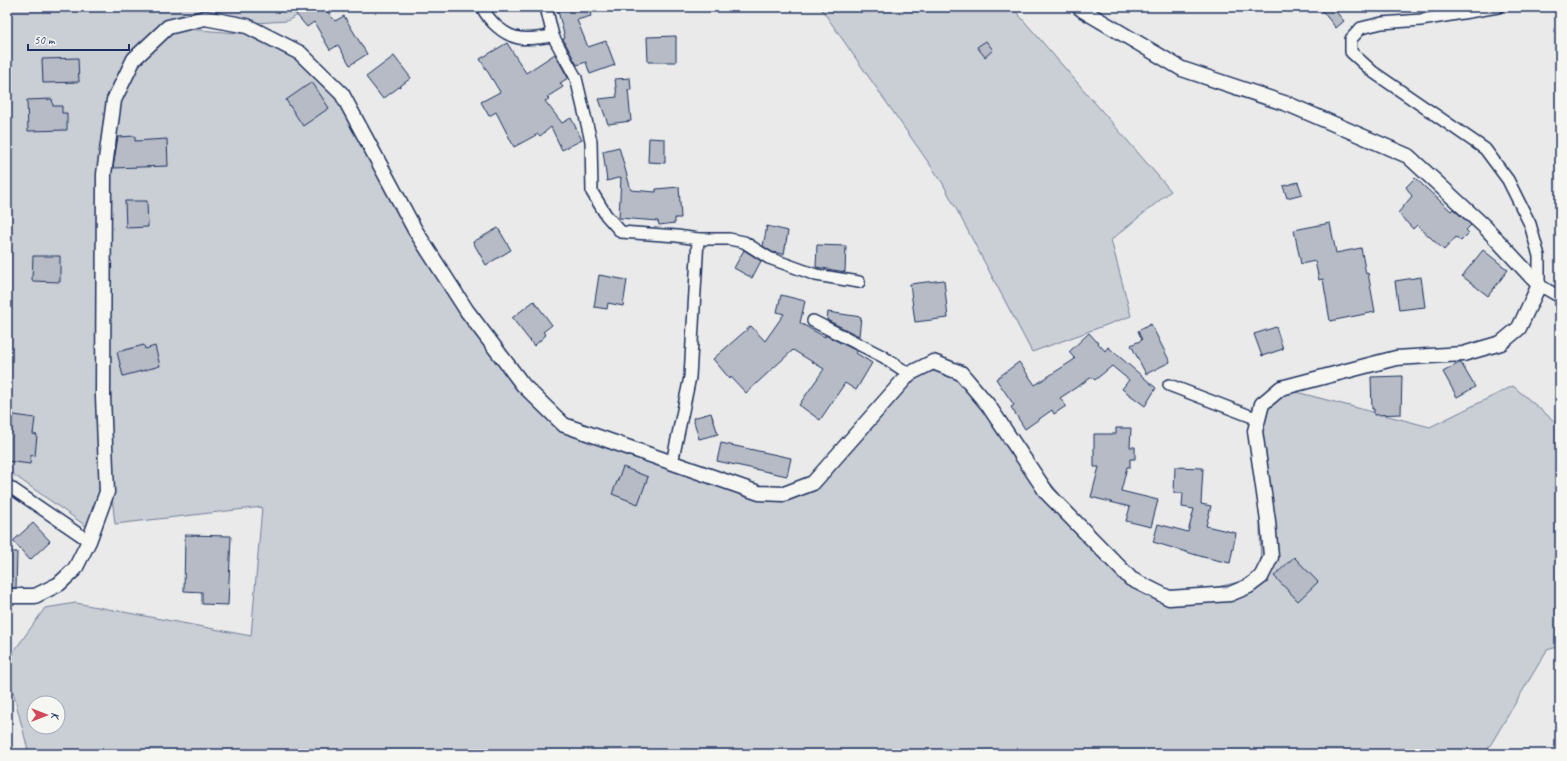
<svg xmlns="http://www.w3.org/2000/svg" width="1567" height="761" viewBox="0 0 1567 761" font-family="Caveat,sans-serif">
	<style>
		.green { fill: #caced5; stroke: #727e9a; fill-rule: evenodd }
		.building { fill: #b6bbc6; stroke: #1b2f5e }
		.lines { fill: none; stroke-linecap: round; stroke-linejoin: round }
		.minor-casing { stroke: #1b2f5e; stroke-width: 14 }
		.tertiary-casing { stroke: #1b2f5e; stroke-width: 17 }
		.minor { stroke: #f6f6f2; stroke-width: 11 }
		.tertiary { stroke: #f6f6f2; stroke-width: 14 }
	</style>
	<rect width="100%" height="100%" fill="#e9eae9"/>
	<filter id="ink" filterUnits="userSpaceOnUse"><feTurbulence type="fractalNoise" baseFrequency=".025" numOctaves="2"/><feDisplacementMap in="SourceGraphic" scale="8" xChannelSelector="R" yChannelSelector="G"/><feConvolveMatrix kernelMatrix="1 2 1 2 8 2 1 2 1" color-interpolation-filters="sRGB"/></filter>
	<g filter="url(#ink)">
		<!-- green -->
		<g class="green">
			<path d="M7 7H313L287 21 173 28 263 35 342 94 479 327 564 425 759 493 813 483 909 374 949 369 988 405 1112 560 1169 598 1261 577 1258 419 1281 388 1430 427 1513 386 1560 426V646L1547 650 1485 754H29L7 668V661L45 608 76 603 251 636 262 507 115 524 106 443 93 531 7 470ZM34 703H58V727H34Z"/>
			<polygon points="820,7 1012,7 1171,191 1111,240 1131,316 1032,352 942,182"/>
		</g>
		<!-- building -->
		<g class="building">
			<polygon points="290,7 324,7 335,21 344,16 367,54 350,65 338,45 330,50 314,22 307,27"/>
			<polygon points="557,7 589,7 591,16 577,20 588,47 606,41 615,65 590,74 586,62 577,65 563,39 565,38"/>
			<polygon points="1319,7 1332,7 1344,21 1336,28"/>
			<polygon points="676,36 676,62 648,62 647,37"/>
			<polygon points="986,41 993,50 985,57 977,47"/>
			<polygon points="507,43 526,73 555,54 568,78 560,83 563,87 547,97 549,99 545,101 562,123 571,118 582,140 562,150 551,127 540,136 538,134 514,147 496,112 489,116 481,102 500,92 480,59"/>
			<polygon points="394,56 411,78 383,99 366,77"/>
			<polygon points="78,58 79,82 43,83 42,59"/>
			<polygon points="630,78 631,90 628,90 631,121 608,124 599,99 617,97 615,79"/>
			<polygon points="312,82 329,108 303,126 286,100"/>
			<polygon points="52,99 53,106 62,106 62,113 67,113 67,130 28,131 27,100"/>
			<polygon points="135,136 135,141 167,139 168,166 113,168 118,137"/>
			<polygon points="649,138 665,139 665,163 648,162"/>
			<polygon points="619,147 631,190 656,192 656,189 679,187 681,218 675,218 675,223 659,225 658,221 619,218 621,177 607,181 603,151"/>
			<polygon points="1415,178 1451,211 1453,209 1471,225 1466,230 1469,233 1461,241 1456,237 1444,250 1417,225 1413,229 1398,213 1412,196 1406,187"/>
			<polygon points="1298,182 1302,194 1287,198 1283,186"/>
			<polygon points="125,201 147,201 148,227 126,228"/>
			<polygon points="1330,223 1336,253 1361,248 1366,274 1368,273 1375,312 1330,321 1323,279 1319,280 1315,261 1301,264 1294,230"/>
			<polygon points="767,226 788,231 784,254 772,252 763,246"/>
			<polygon points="498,228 511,250 486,265 473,242"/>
			<polygon points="817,245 846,246 845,272 816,267"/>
			<polygon points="744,250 761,261 752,278 734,268"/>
			<polygon points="1483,250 1508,270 1488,296 1462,276"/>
			<polygon points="33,256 60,256 60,282 32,281"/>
			<polygon points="599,275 627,280 623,306 608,303 607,309 594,307"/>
			<polygon points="1421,277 1425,307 1399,310 1395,281"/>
			<polygon points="944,280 948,318 915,322 910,284"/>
			<polygon points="781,295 805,301 800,323 825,337 825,335 857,351 856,353 872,363 856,390 845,383 820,420 799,405 824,369 793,350 746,393 731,377 730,379 713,359 751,326 765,341 784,314 777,312"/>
			<polygon points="534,301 552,325 543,332 546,335 534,346 512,318"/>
			<polygon points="828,312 861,317 859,336 827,320"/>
			<polygon points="1151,324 1170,362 1146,374 1131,345 1142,340 1138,331"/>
			<polygon points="1276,327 1283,349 1262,356 1254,334"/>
			<polygon points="1089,333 1105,351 1108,347 1156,388 1145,406 1122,389 1129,380 1112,366 1095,380 1092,377 1060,398 1066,406 1054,414 1052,410 1025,429 1011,407 1014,405 996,379 1019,362 1035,385 1075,359 1069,352"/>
			<polygon points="144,345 145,349 155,346 160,366 123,376 117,352"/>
			<polygon points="1459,363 1461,363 1475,387 1457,397 1443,372"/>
			<polygon points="1402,376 1401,414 1374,415 1374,409 1372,409 1371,377"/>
			<polygon points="711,413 718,434 699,439 693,418"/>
			<polygon points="7,414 35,418 33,434 37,435 35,456 31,455 30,464 7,461"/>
			<polygon points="1116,428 1131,428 1130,447 1135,447 1135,459 1130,459 1130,467 1127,467 1121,491 1158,500 1151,527 1126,521 1130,507 1091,497 1099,467 1094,467 1094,434 1116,434"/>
			<polygon points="721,443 791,458 787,476 717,461"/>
			<polygon points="623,467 648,477 638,504 612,494"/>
			<polygon points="1175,467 1203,468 1201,504 1211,506 1206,526 1236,533 1230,563 1203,557 1153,542 1158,524 1188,532 1194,509 1182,507 1183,493 1174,493"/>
			<polygon points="33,523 50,541 30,560 13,541"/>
			<polygon points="185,535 231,536 228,605 202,604 202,592 184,591"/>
			<polygon points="7,552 17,552 16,588 7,588"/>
			<polygon points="1294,557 1318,582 1298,601 1274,576"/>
		</g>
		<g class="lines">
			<!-- minor casing -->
			<g class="minor-casing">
				<g id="minor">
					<path d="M482 7C489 21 503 35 519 38 529 40 543 37 553 36"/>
					<polyline points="546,7 553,36 576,78 591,141 592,192 606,215 621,232 677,236 698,239 690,377 672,463"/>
					<polyline points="1498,7 1421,20 1382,23 1361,28 1351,39 1351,52 1373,72 1485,149 1508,180 1530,224 1539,256 1539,285 1560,297"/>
					<polyline points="698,239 729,239 744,242 769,258 816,275 859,282"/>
					<polyline points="813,321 882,356 909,374"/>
					<polyline points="1169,385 1258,419"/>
					<polyline points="7,485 89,541"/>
				</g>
			</g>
			<!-- tertiary casing -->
			<g class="tertiary-casing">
				<polyline id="tertiary" points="7,596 35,596 59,584 75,569 89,541 107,492 103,397 104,174 114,100 134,59 168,27 205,18 247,26 300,53 342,94 415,230 467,311 523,385 564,425 759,493 784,494 813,483 909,374 933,362 961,373 988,405 1047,493 1131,579 1169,598 1230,594 1249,586 1261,577 1271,557 1268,521 1255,431 1262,404 1281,388 1396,358 1463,354 1501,343 1519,328 1539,285 1485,227 1408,156 1290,105 1182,69 1084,11 1079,7"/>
			</g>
			<!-- minor -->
			<use href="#minor" class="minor"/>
			<!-- tertiary -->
			<use href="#tertiary" class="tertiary"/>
		</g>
	</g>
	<!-- margin -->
	<rect width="1567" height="761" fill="none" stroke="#f6f6f2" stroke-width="24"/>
	<rect x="12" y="12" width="1543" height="737" fill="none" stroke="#1b2f5e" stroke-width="1.5" filter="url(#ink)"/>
	<!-- north arrow -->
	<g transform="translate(46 715) rotate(90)"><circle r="19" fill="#f6f6f2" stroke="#9ea6b7"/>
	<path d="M0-3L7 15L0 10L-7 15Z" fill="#d1495b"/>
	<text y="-6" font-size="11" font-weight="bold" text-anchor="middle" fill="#1b2f5e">K</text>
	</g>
	<!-- scale -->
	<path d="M28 44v6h101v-6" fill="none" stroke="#1b2f5e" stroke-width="2"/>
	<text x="34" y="44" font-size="12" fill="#1b2f5e" stroke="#f6f6f2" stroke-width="3" paint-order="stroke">50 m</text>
</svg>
